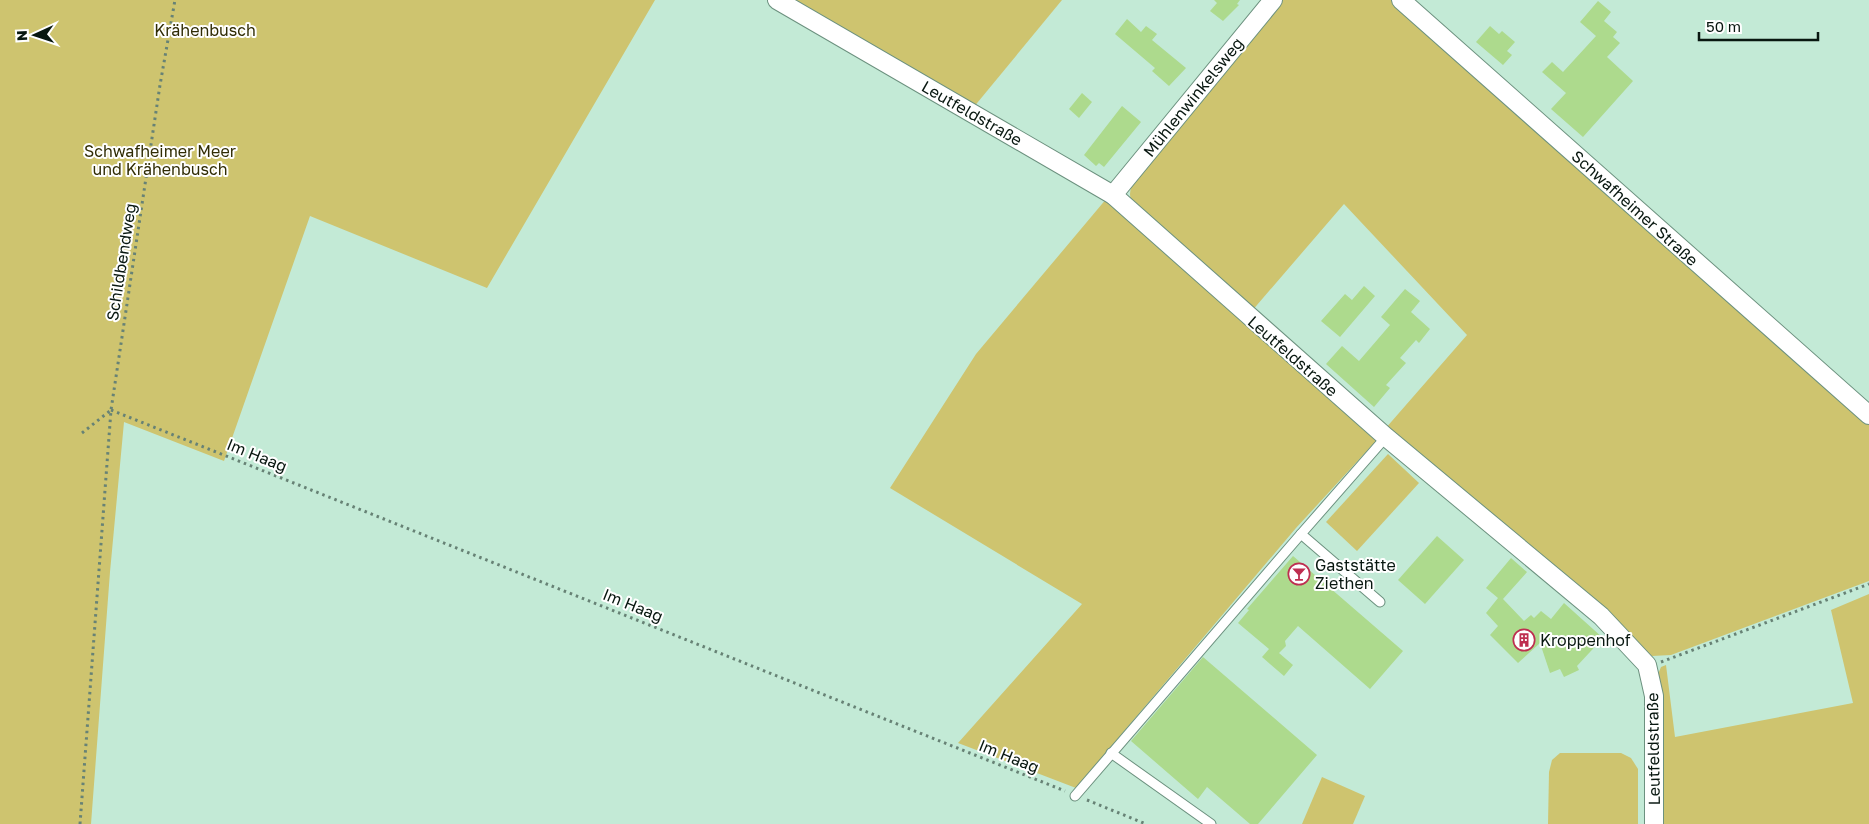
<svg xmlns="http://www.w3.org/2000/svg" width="1869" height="824" viewBox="0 0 1869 824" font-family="'Golos Text',sans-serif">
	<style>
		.green { fill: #cec46f }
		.building { fill: #adda8d }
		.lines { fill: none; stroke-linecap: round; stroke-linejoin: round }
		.lane-casing { stroke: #6c917f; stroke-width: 11 }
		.street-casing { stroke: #6c917f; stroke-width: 20 }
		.path { stroke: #678275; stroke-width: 3; stroke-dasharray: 2.5 4; stroke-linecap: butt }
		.lane { stroke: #fff; stroke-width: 9 }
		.street { stroke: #fff; stroke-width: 18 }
		.labels { text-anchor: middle; stroke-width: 4; stroke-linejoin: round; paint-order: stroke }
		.park-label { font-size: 16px; fill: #302c04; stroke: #fff }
		.street-label { font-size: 16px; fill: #081710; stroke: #fff }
		.poi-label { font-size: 16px; fill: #081710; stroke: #fff; text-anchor: start }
	</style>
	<rect width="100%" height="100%" fill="#c3ead6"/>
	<!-- green -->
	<g class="green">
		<polygon points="0,0 655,0 487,288 310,216 224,461 124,422 110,572 91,824 0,824"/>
		<polygon points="797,0 1062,0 973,108 794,3"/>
		<polygon points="1281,0 1393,0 1869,423 1869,581 1671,655 1652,656 1624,630 1385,429 1467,335 1344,204 1251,312 1131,204 1130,194 1131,186"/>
		<polygon points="1107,198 1376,441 1296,528 1076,788 958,743 1082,604 890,488 976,354"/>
		<polygon points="1388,454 1419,483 1357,551 1326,522"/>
		<polygon points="1869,594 1869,824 1659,824 1656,679 1661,667 1666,665 1675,737 1853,703 1831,610"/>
		<polygon points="1560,753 1621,753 1631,758 1638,769 1638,824 1548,824 1549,772 1552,760"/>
		<polygon points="1322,777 1365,796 1353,824 1302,824"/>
	</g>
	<!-- building -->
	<g class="building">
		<polygon points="1214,0 1240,0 1237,4 1239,5 1223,21 1210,11 1217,3"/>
		<polygon points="1598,1 1611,12 1604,21 1617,32 1613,37 1620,43 1607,57 1633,81 1583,137 1551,109 1566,93 1542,72 1552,62 1563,72 1596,36 1580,22"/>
		<polygon points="1127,19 1141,32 1146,26 1157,34 1152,40 1186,68 1169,86 1152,71 1155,68 1115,34"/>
		<polygon points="1490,26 1499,34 1502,31 1515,42 1507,51 1512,55 1503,65 1476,42"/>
		<polygon points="1082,93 1092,102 1079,118 1069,109"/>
		<polygon points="1122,106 1141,122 1104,167 1099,163 1096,166 1084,155"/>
		<polygon points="1364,286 1375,296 1340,337 1321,321 1345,294 1352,300"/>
		<polygon points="1405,289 1420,301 1411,312 1430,329 1419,343 1416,340 1400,358 1406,363 1386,385 1390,388 1374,407 1326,364 1342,346 1359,361 1390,325 1381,317"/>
		<polygon points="1437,536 1464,560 1425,604 1398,580"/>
		<polygon points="1293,556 1403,651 1370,689 1298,626 1285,641 1286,646 1279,653 1293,665 1284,676 1262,657 1269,649 1238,623 1249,610 1247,609"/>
		<polygon points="1511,558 1527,572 1503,599 1524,621 1531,615 1534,618 1541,611 1551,619 1564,603 1603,638 1577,666 1579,670 1564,677 1560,669 1550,673 1540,643 1518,663 1490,635 1498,626 1486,613 1498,598 1486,588"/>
		<polygon points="1203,657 1317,755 1258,824 1250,824 1207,787 1198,799 1131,741"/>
	</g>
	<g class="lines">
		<!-- lane casing -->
		<g class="lane-casing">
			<g id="lane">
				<polyline points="1380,602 1301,534 1386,437"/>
				<polyline points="1111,753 1211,824"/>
				<polyline points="1075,796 1301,534"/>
			</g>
		</g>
		<!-- street casing -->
		<g class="street-casing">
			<g id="street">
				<polyline points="777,0 1113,195 1386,437 1601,616 1647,665 1654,696 1654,824"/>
				<polyline points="1401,0 1869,415"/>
				<polyline points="1113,195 1273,0"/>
			</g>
		</g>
		<!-- path -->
		<g class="path">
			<polyline points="111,410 1065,791"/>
			<polyline points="82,433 111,410"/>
			<polyline points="1661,662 1869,584"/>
			<polyline points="1087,800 1146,824"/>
			<polyline points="80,824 111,410 160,85 175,0"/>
		</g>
		<!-- lane -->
		<use href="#lane" class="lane"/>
		<!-- street -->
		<use href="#street" class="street"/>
	</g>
	<!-- icons -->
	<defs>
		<g id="bar-ring" transform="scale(1.125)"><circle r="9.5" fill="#fff" stroke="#be2e50" stroke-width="1.5"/><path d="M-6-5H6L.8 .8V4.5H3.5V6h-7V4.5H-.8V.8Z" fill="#be2e50"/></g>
		<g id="building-ring" transform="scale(1.125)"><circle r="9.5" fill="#fff" stroke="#be2e50" stroke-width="1.5"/><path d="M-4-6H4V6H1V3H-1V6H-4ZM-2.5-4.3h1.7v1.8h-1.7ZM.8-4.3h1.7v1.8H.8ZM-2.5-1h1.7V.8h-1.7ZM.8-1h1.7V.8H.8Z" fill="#be2e50"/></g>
	</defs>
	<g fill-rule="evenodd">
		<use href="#bar-ring" x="1299" y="574"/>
		<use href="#building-ring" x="1524" y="640"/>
	</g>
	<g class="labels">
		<!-- park labels -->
		<g class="park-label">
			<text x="205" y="36">Krähenbusch</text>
			<text x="160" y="157">Schwafheimer Meer<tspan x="160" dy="18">und Krähenbusch</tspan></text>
		</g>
		<!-- street labels -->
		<g class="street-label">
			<text transform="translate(1193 97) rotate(-51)" y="6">Mühlenwinkelsweg</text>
			<text transform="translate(972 113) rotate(30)" y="6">Leutfeldstraße</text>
			<text transform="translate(1635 208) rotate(42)" y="6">Schwafheimer Straße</text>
			<text transform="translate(121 262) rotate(-81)" y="6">Schildbendweg</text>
			<text transform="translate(1293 356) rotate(41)" y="6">Leutfeldstraße</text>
			<text transform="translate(257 455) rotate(22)" y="6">Im Haag</text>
			<text transform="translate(633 605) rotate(22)" y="6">Im Haag</text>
			<text transform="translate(1653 749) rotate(-91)" y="6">Leutfeldstraße</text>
			<text transform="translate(1009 756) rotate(22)" y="6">Im Haag</text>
		</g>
		<!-- poi labels -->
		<g class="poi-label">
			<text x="1315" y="571">Gaststätte<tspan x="1315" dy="18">Ziethen</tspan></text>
			<text x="1540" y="646">Kroppenhof</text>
		</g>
	</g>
	<!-- north arrow -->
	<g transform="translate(35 35) rotate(267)" stroke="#ffffff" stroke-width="4" paint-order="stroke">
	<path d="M0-4L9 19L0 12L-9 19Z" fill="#081710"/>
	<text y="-8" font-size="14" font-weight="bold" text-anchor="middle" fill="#081710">N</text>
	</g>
	<!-- scale -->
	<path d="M1699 32v8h119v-8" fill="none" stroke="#081710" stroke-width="2.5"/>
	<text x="1706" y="32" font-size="15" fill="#081710" stroke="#ffffff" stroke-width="4" paint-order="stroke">50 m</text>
</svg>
